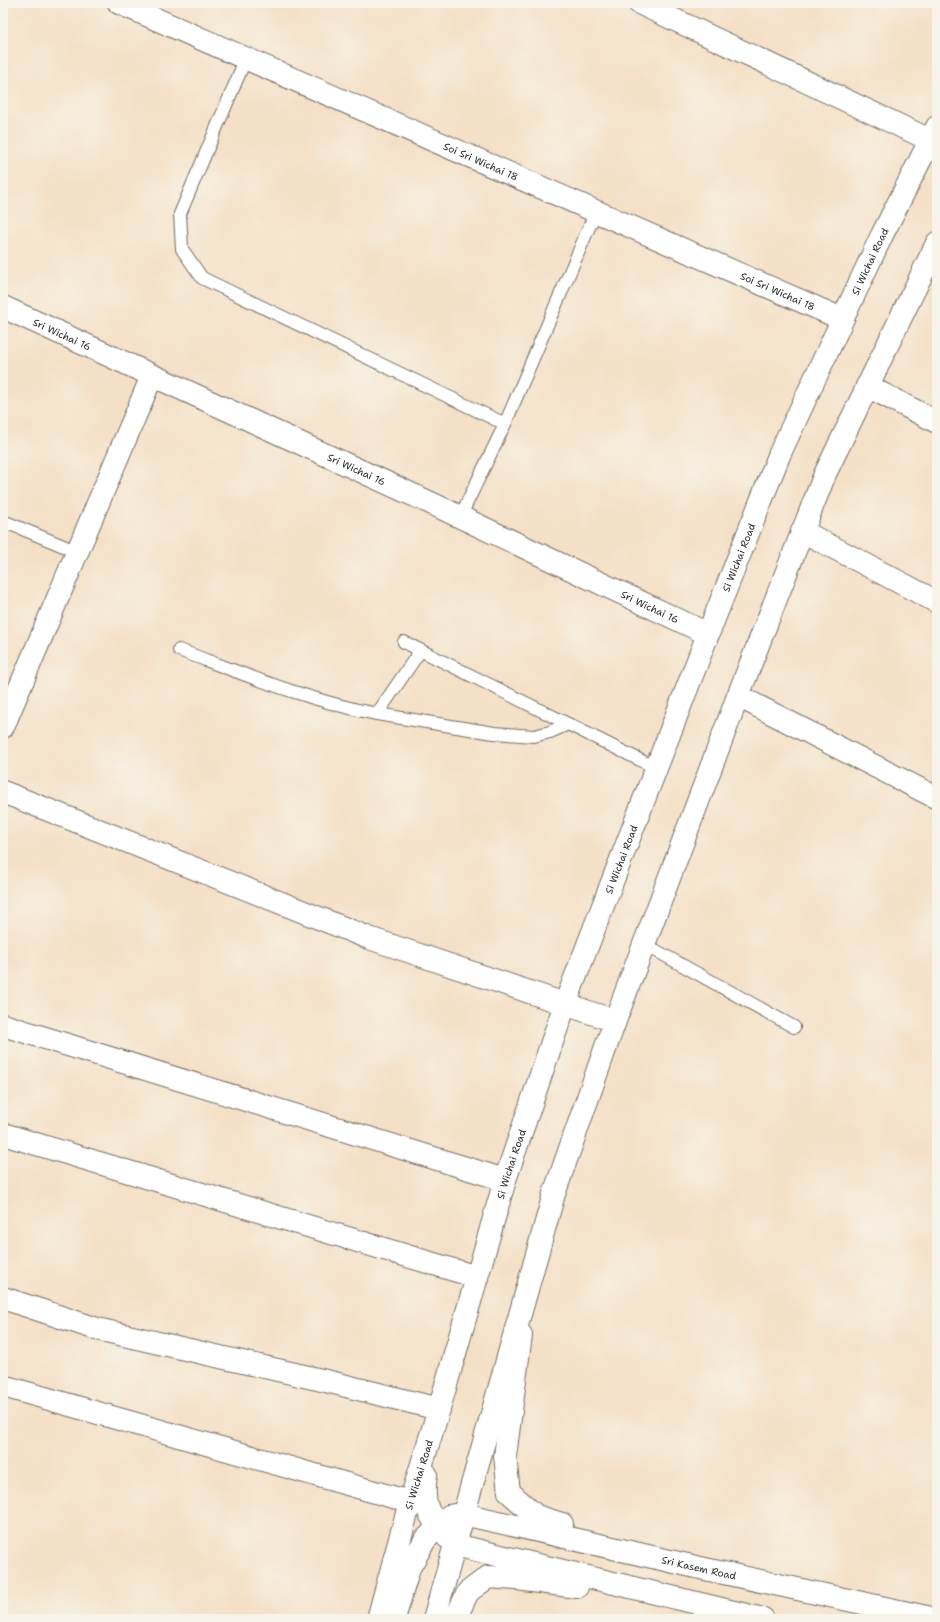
<svg xmlns="http://www.w3.org/2000/svg" width="940" height="1622" viewBox="0 0 940 1622" font-family="'Shantell Sans',sans-serif">
	<style>
		.lines { fill: none; stroke-linecap: round; stroke-linejoin: round }
		.lane-casing { stroke: #716a61; stroke-width: 14 }
		.street-casing { stroke: #716a61; stroke-width: 24 }
		.secondary-casing { stroke: #716a61; stroke-width: 24 }
		.primary-casing { stroke: #716a61; stroke-width: 24 }
		.lane { stroke: #fff; stroke-width: 12 }
		.street { stroke: #fff; stroke-width: 22 }
		.secondary { stroke: #fff; stroke-width: 22 }
		.primary { stroke: #fff; stroke-width: 22 }
		.labels { text-anchor: middle; stroke-width: 4; stroke-linejoin: round; paint-order: stroke }
		.street-label { font-size: 10px; fill: #2b2b2b; stroke: #f7f3e8 }
	</style>
	<rect width="100%" height="100%" fill="#f7f3e8"/>
	<filter id="ink" filterUnits="userSpaceOnUse"><feTurbulence type="fractalNoise" baseFrequency=".025" numOctaves="2"/><feDisplacementMap in="SourceGraphic" scale="8" xChannelSelector="R" yChannelSelector="G"/><feConvolveMatrix kernelMatrix="1 2 1 2 8 2 1 2 1" color-interpolation-filters="sRGB"/></filter>
	<filter id="wash" filterUnits="userSpaceOnUse"><feTurbulence type="fractalNoise" baseFrequency=".012" numOctaves="4" result="noise"/><feDisplacementMap in="SourceGraphic" scale="16" xChannelSelector="R" yChannelSelector="G"/><feGaussianBlur stdDeviation="0.9" result="paint"/><feColorMatrix in="noise" values="0 0 0 0 0 0 0 0 0 0 0 0 0 0 0 0 0 1.4 0 .05"/><feComposite in="paint" operator="in"/></filter>
	<g filter="url(#wash)">
		<rect width="100%" height="100%" fill="#f4e0c6"/>
	</g>
	<g filter="url(#ink)">
		<g class="lines">
			<!-- lane casing -->
			<g class="lane-casing">
				<g id="lane">
					<polyline points="246,58 180,214 182,249 202,278 505,424"/>
					<polyline points="460,517 505,424 596,211"/>
					<polyline points="3,521 78,552"/>
					<polyline points="404,642 568,724"/>
					<path d="M179 650C244 674 309 701 377 714L494 733 534 736 550 732 568 724 656 768"/>
					<polyline points="377,714 420,651"/>
					<polyline points="644,944 794,1027"/>
				</g>
			</g>
			<!-- street casing -->
			<g class="street-casing">
				<g id="street">
					<path id="s1" d="M119 3 842 319"/>
					<polyline points="639,3 930,140"/>
					<path id="s2" d="M3 307 435 505 708 634"/>
					<polyline points="867,386 937,422"/>
					<polyline points="802,531 937,602"/>
					<polyline points="738,696 937,798"/>
					<polyline points="3,727 152,376"/>
					<polyline points="3,792 369,938 565,1004"/>
					<polyline points="3,1025 505,1180"/>
					<polyline points="3,1134 477,1277"/>
					<polyline points="3,1298 97,1329 326,1381 439,1409"/>
					<polyline points="3,1386 410,1502"/>
				</g>
			</g>
			<!-- secondary casing -->
			<g class="secondary-casing">
				<g id="secondary">
					<polyline points="521,1335 505,1456 509,1492 536,1516 562,1524"/>
					<path id="s3" d="M463 1514 705 1569 936 1619"/>
					<polyline points="455,1545 763,1619"/>
					<polyline points="455,1619 468,1592 488,1577 517,1579 577,1587"/>
				</g>
			</g>
			<!-- primary casing -->
			<g class="primary-casing">
				<g id="primary">
					<polyline points="565,1004 615,1021"/>
					<path d="M426 1474C422 1505 427 1514 447 1537"/>
					<path id="s4" d="M378 1619 410 1502 439 1409 505 1180 565 1004 708 634 780 453 881 237 937 127"/>
					<polyline points="394,1619 409,1568 425,1540 449,1516 463,1514"/>
					<polyline points="434,1619 554,1194 615,1021 738,696 825,474 937,243"/>
				</g>
			</g>
			<!-- lane -->
			<use href="#lane" class="lane"/>
			<!-- street -->
			<use href="#street" class="street"/>
			<!-- secondary -->
			<use href="#secondary" class="secondary"/>
			<!-- primary -->
			<use href="#primary" class="primary"/>
		</g>
	</g>
	<g class="labels">
		<!-- street labels -->
		<g class="street-label">
			<text dy="4" stroke="none"><textPath href="#s1" startOffset="395">Soi Sri Wichai 18</textPath></text>
			<text dy="4" stroke="none"><textPath href="#s4" startOffset="1446">Si Wichai Road</textPath></text>
			<text dy="4" stroke="none"><textPath href="#s1" startOffset="719">Soi Sri Wichai 18</textPath></text>
			<text dy="4" stroke="none"><textPath href="#s2" startOffset="65">Sri Wichai 16</textPath></text>
			<text dy="4" stroke="none"><textPath href="#s2" startOffset="389">Sri Wichai 16</textPath></text>
			<text dy="4" stroke="none"><textPath href="#s4" startOffset="1122">Si Wichai Road</textPath></text>
			<text dy="4" stroke="none"><textPath href="#s2" startOffset="713">Sri Wichai 16</textPath></text>
			<text dy="4" stroke="none"><textPath href="#s4" startOffset="798">Si Wichai Road</textPath></text>
			<text dy="4" stroke="none"><textPath href="#s4" startOffset="474">Si Wichai Road</textPath></text>
			<text dy="4" stroke="none"><textPath href="#s4" startOffset="150">Si Wichai Road</textPath></text>
			<text dy="4" stroke="none"><textPath href="#s3" startOffset="242">Sri Kasem Road</textPath></text>
		</g>
	</g>
	<!-- margin -->
	<rect width="940" height="1622" fill="none" stroke="#f7f3e8" stroke-width="16"/>
</svg>
